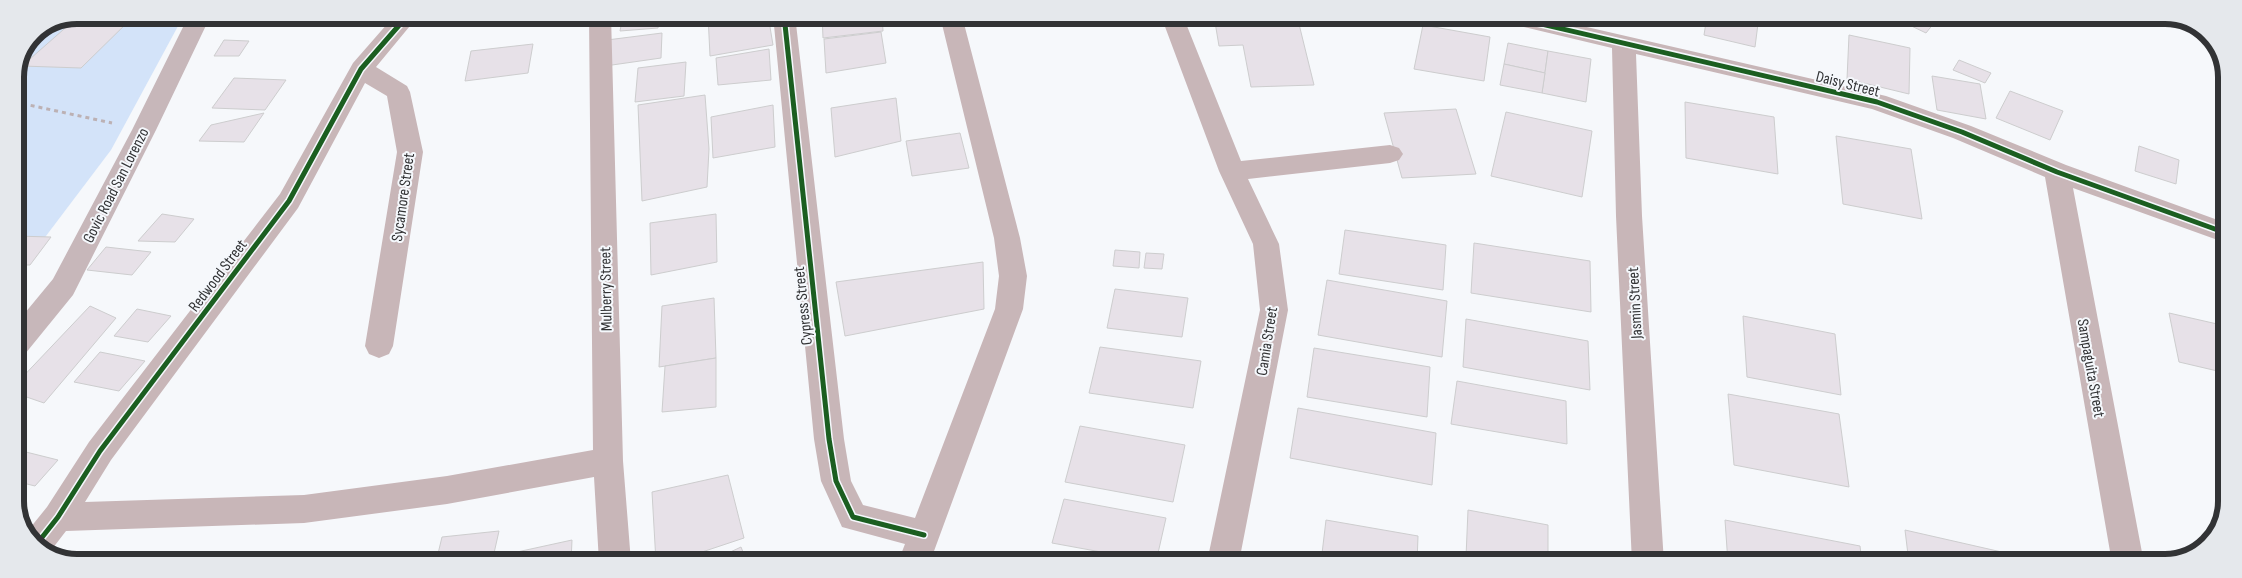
<svg xmlns="http://www.w3.org/2000/svg" width="2242" height="578" viewBox="0 0 2242 578" font-family="'Sofia Sans Condensed',sans-serif">
	<style>
		.green { fill: #d3e3f9 }
		.building { fill: #e7e1e8; stroke: #cdcdce }
		.lines { fill: none; stroke-linecap: round; stroke-linejoin: round }
		.path { stroke: #bcb1b4; stroke-width: 3; stroke-dasharray: 4 4; stroke-linecap: butt }
		.minor { fill: #c8b6b8; fill-rule: evenodd }
		.major { fill: #c7b7ba; fill-rule: evenodd }
		.cycleway-casing { stroke: #f5f8fc; stroke-width: 8 }
		.cycleway { stroke: #1b5e20; stroke-width: 5 }
		.labels { text-anchor: middle; stroke-width: 4; stroke-linejoin: round; paint-order: stroke }
		.street-label { font-size: 16px; fill: #323335; stroke: #f5f8fc }
		.rim { fill: none; stroke: #323335; stroke-width: 6 }
	</style>
	<rect width="100%" height="100%" fill="#f6f8fb"/>
	<!-- green -->
	<polygon class="green" points="77,15 184,15 111,150 15,277 15,77 33,33"/>
	<!-- building -->
	<g class="building">
		<polygon points="80,15 134,16 81,68 22,66"/>
		<polygon points="623,15 660,15 658,28 620,31"/>
		<polygon points="708,15 768,15 773,45 710,56"/>
		<polygon points="822,15 882,15 883,31 823,38"/>
		<polygon points="1214,16 1297,16 1314,85 1251,87 1243,45 1219,46"/>
		<polygon points="1707,16 1759,16 1755,47 1704,35"/>
		<polygon points="1906,16 1918,16 1934,23 1926,33 1901,21"/>
		<polygon points="1423,25 1490,37 1484,81 1414,69"/>
		<polygon points="881,32 886,63 826,73 824,39"/>
		<polygon points="662,33 661,58 605,66 607,40"/>
		<polygon points="1849,35 1910,48 1909,94 1847,79"/>
		<polygon points="224,40 249,41 239,56 214,56"/>
		<polygon points="1508,43 1548,51 1545,73 1504,64"/>
		<polygon points="533,44 528,73 465,81 471,51"/>
		<polygon points="769,49 771,80 718,85 716,58"/>
		<polygon points="1548,51 1591,59 1586,102 1542,93"/>
		<polygon points="1959,60 1991,73 1985,83 1953,70"/>
		<polygon points="686,62 684,96 635,102 638,68"/>
		<polygon points="1504,64 1545,73 1542,93 1500,85"/>
		<polygon points="1932,76 1980,84 1986,119 1937,110"/>
		<polygon points="234,78 286,80 265,110 212,108"/>
		<polygon points="2010,91 2063,111 2050,140 1996,118"/>
		<polygon points="705,95 709,149 707,187 642,201 638,105"/>
		<polygon points="896,98 901,141 835,157 831,108"/>
		<polygon points="1685,102 1774,117 1778,174 1686,158"/>
		<polygon points="773,105 775,147 713,158 711,117"/>
		<polygon points="1456,109 1476,174 1402,178 1384,113"/>
		<polygon points="1506,112 1592,131 1582,197 1491,176"/>
		<polygon points="264,113 244,142 199,141 211,125"/>
		<polygon points="960,133 969,168 912,176 906,141"/>
		<polygon points="1836,136 1911,149 1922,219 1843,204"/>
		<polygon points="2139,146 2179,160 2176,184 2135,171"/>
		<polygon points="162,214 194,219 175,242 138,241"/>
		<polygon points="716,214 717,262 651,275 650,223"/>
		<polygon points="1345,230 1446,245 1443,290 1339,274"/>
		<polygon points="15,236 51,237 30,265 15,265"/>
		<polygon points="1474,243 1590,261 1591,312 1471,293"/>
		<polygon points="106,247 151,252 132,275 87,270"/>
		<polygon points="1115,250 1140,252 1139,268 1113,266"/>
		<polygon points="1146,253 1164,254 1162,269 1144,268"/>
		<polygon points="983,262 984,309 845,336 836,282"/>
		<polygon points="1327,280 1447,301 1442,357 1318,335"/>
		<polygon points="1115,289 1188,298 1182,337 1107,328"/>
		<polygon points="714,298 716,358 659,367 662,306"/>
		<polygon points="90,306 116,318 44,403 15,393 15,385"/>
		<polygon points="137,309 171,316 148,342 114,336"/>
		<polygon points="2169,313 2226,326 2226,373 2179,362"/>
		<polygon points="1743,316 1835,334 1841,395 1747,377"/>
		<polygon points="1466,319 1588,341 1590,390 1463,367"/>
		<polygon points="1100,347 1201,361 1193,408 1089,393"/>
		<polygon points="1314,348 1430,367 1427,417 1307,397"/>
		<polygon points="100,352 145,361 119,391 74,382"/>
		<polygon points="716,358 716,407 662,412 665,366"/>
		<polygon points="1457,381 1566,401 1567,444 1451,424"/>
		<polygon points="1728,394 1839,414 1849,487 1734,465"/>
		<polygon points="1298,408 1436,433 1432,485 1290,458"/>
		<polygon points="15,411 25,414 15,425"/>
		<polygon points="1080,426 1185,445 1173,502 1065,482"/>
		<polygon points="26,452 58,460 35,486 15,481 15,464"/>
		<polygon points="728,475 744,538 672,562 656,562 652,492"/>
		<polygon points="1064,499 1166,518 1156,562 1052,543"/>
		<polygon points="1468,510 1548,525 1548,563 1498,563 1466,557"/>
		<polygon points="1326,520 1418,536 1417,563 1321,562"/>
		<polygon points="1725,520 1860,546 1862,563 1728,563"/>
		<polygon points="1905,530 2050,563 1909,563"/>
		<polygon points="499,531 492,562 436,562 442,537"/>
		<polygon points="572,540 571,562 517,562 517,552"/>
		<polygon points="741,547 747,562 709,562"/>
	</g>
	<g class="lines">
		<!-- path -->
		<polyline class="path" points="15,102 112,123"/>
		<!-- minor -->
		<g class="minor">
			<polygon points="395,15 419,15 376,67 407,86 410,92 423,152 393,346 389,354 379,358 369,354 365,346 397,152 387,96 365,83 298,208 111,460 85,502 304,495 447,476 593,450 589,15 611,15 623,461 631,562 599,562 594,477 447,504 304,523 66,531 49,553 31,542 26,533 47,507 89,442 280,194 353,63"/>
			<polygon points="773,15 795,15 844,439 851,481 863,505 915,518 995,309 999,276 994,238 940,16 962,16 1020,238 1027,276 1023,309 930,562 898,562 905,544 842,527 821,481 814,439"/>
			<polygon points="1161,16 1183,16 1241,161 1390,145 1399,148 1403,154 1399,160 1390,163 1248,179 1279,244 1288,310 1239,562 1207,562 1260,310 1253,244 1219,171"/>
			<polygon points="1496,16 1539,16 1886,96 1971,126 2066,165 2226,223 2226,243 2073,188 2144,563 2112,563 2045,177 1953,138 1872,109 1636,54 1642,216 1664,563 1632,563 1616,216 1612,48 1499,21"/>
		</g>
		<!-- major -->
		<polygon class="major" points="189,15 211,15 156,130 73,295 25,354 15,358 15,325 53,279 132,130"/>
		<!-- cycleway casing -->
		<g class="cycleway-casing">
			<g id="cycleway">
				<polyline points="784,15 829,439 836,481 853,517 924,535"/>
				<polyline points="1507,16 1877,102 1962,132 2057,172 2226,233"/>
				<polyline points="36,545 58,517 100,451 289,201 361,69 408,15"/>
			</g>
		</g>
		<!-- cycleway -->
		<use href="#cycleway" class="cycleway"/>
	</g>
	<g class="labels">
		<!-- street labels -->
		<g class="street-label">
			<text transform="translate(1848 83) rotate(14)" y="6">Daisy Street</text>
			<text transform="translate(115 185) rotate(-63)" y="6">Govic Road San Lorenzo</text>
			<text transform="translate(402 197) rotate(-82)" y="6">Sycamore Street</text>
			<text transform="translate(217 275) rotate(-53)" y="6">Redwood Street</text>
			<text transform="translate(605 289) rotate(-91)" y="6">Mulberry Street</text>
			<text transform="translate(1634 303) rotate(-93)" y="6">Jasmin Street</text>
			<text transform="translate(802 306) rotate(-96)" y="6">Cypress Street</text>
			<text transform="translate(1266 341) rotate(-81)" y="6">Camia Street</text>
			<text transform="translate(2092 368) rotate(80)" y="6">Sampaguita Street</text>
		</g>
	</g>
	<!-- crop -->
	<path d="M0 0H2242V578H0ZM77 24H2165A53 53 0 0 1 2218 77V501A53 53 0 0 1 2165 554H77A53 53 0 0 1 24 501V77A53 53 0 0 1 77 24Z" fill="#e5e8ec" fill-rule="evenodd"/>
	<path class="rim" d="M77 24H2165A53 53 0 0 1 2218 77V501A53 53 0 0 1 2165 554H77A53 53 0 0 1 24 501V77A53 53 0 0 1 77 24Z"/>
</svg>
